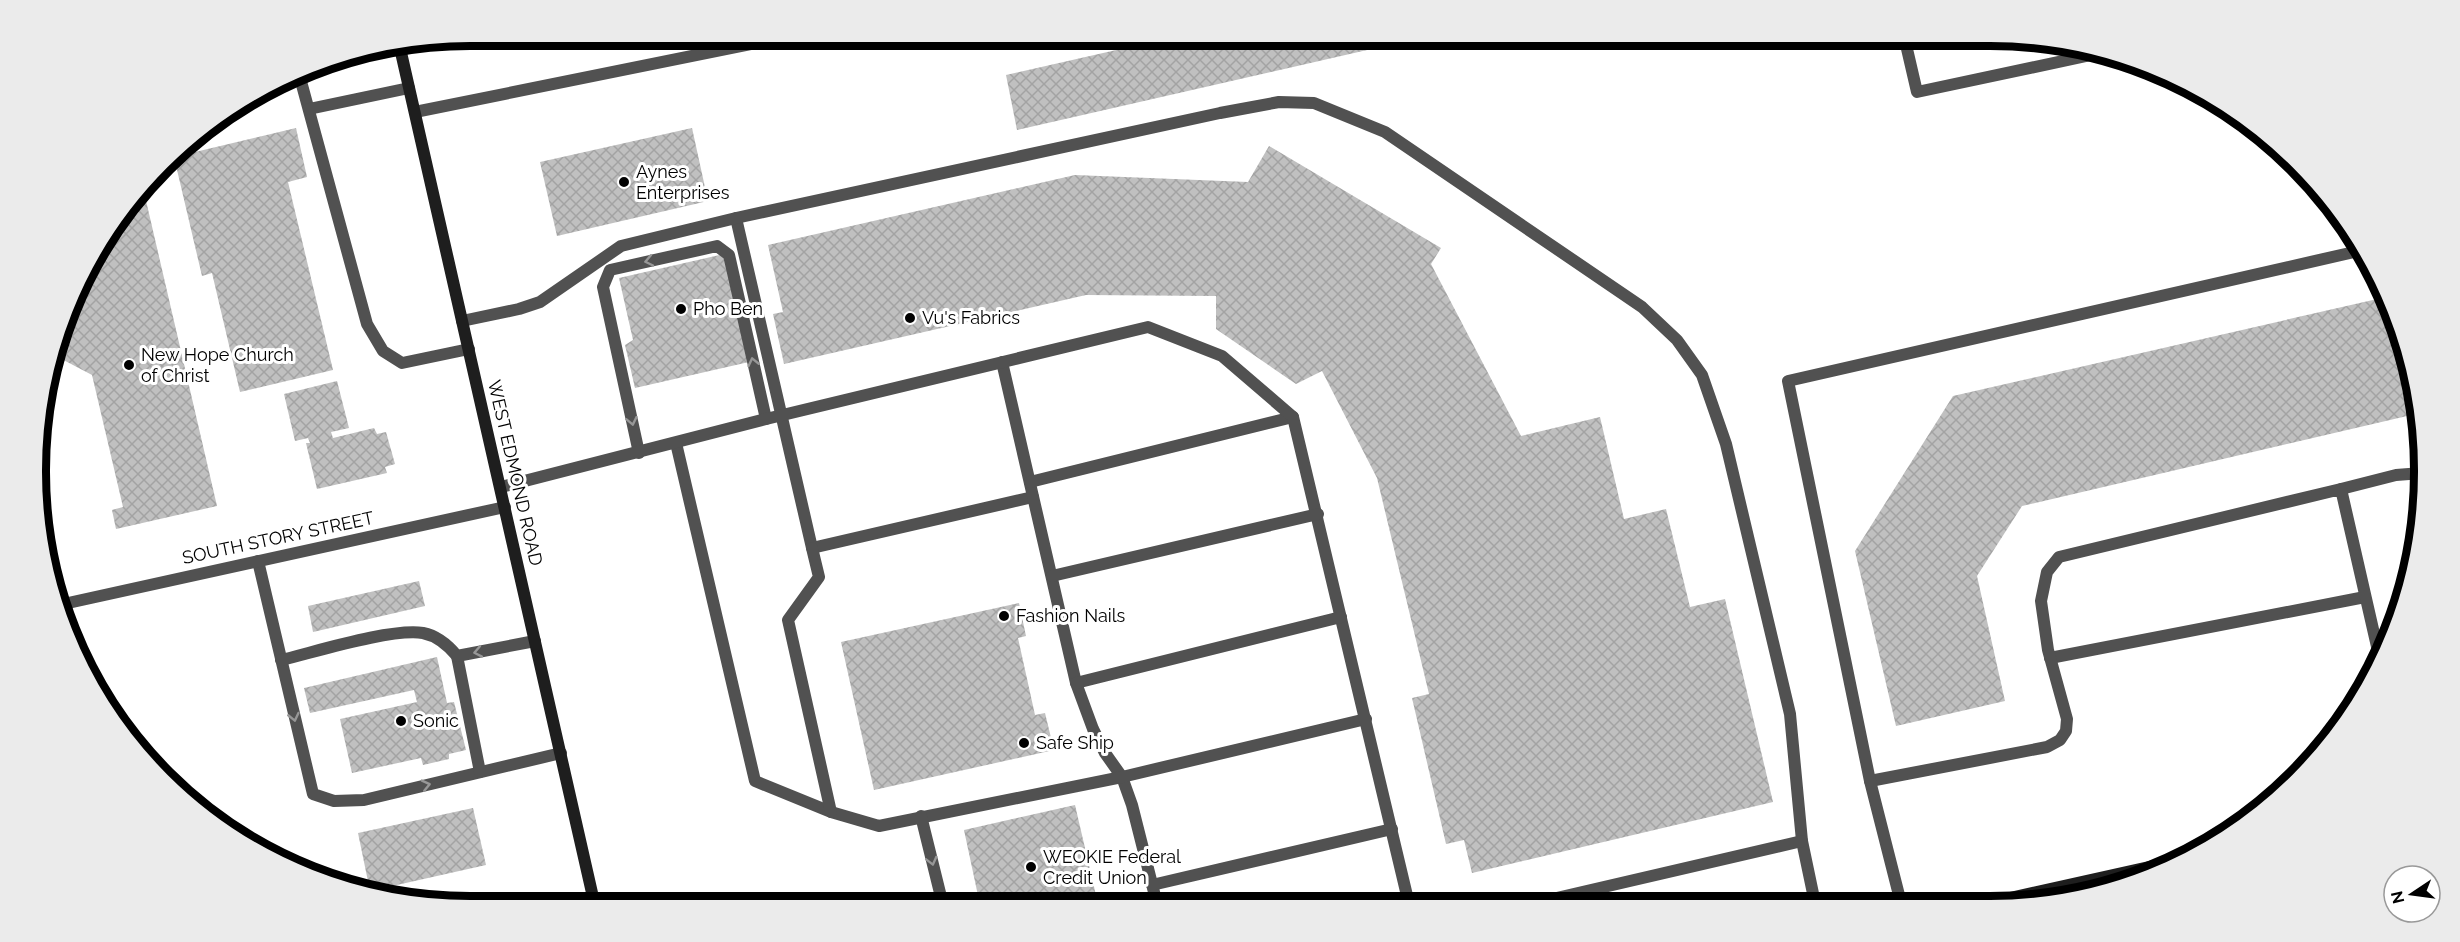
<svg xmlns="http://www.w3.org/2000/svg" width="2460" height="942" viewBox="0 0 2460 942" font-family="Raleway,sans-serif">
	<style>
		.building { fill: url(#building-cross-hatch) }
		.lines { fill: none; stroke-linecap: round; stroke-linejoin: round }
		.lane { stroke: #515151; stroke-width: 12 }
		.street { stroke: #515151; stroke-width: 12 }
		.secondary { stroke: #1e1e1e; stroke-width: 12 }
		.oneway { stroke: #979797 }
		.poi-dot { fill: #000; stroke: #fff; stroke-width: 2 }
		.labels { text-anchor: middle; stroke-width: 6; stroke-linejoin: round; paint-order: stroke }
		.poi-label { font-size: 18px; fill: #000; stroke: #fff; text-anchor: start }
		.street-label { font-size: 18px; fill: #000; stroke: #fff }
		.rim { fill: none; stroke: #000; stroke-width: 8 }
	</style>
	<defs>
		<pattern id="building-cross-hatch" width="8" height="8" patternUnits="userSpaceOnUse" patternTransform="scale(1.5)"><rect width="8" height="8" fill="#c0c0c0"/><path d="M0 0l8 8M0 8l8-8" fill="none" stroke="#a3a3a3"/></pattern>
	</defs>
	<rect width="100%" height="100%" fill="#fff"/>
	<!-- building -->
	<g class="building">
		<polygon points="1178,36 1424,36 1424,37 1017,130 1006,75"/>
		<polygon points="296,128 307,177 288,182 333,370 240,392 212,273 202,276 174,157"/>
		<polygon points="692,128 708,201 557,236 540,162"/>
		<polygon points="1269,146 1441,248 1431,264 1521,436 1600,417 1624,519 1666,509 1690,607 1725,599 1773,802 1472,873 1464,840 1446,844 1412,698 1429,694 1377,478 1322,371 1296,384 1216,329 1216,296 1086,295 784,364 773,314 783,312 768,245 1075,175 1248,182"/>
		<polygon points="144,192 217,506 116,529 112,510 123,507 92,375 54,355 59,331 94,254"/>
		<polygon points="724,254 749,362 635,388 625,345 633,340 619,278"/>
		<polygon points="2386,297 2401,332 2420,413 2022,506 1977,576 2005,701 1896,726 1855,551 1953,396"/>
		<polygon points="337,381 349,428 331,432 333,438 374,428 377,434 386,432 395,464 385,467 387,473 317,489 306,443 310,443 308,438 295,441 284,394"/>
		<polygon points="419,581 425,606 313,632 308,606"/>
		<polygon points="1019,603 1026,636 1018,638 1035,715 1045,713 1054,750 874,790 841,642"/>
		<polygon points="437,657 447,703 454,702 466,750 449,754 449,759 423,765 421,758 352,773 340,719 417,702 414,690 310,713 304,688"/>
		<polygon points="1075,805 1098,904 980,905 964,830"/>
		<polygon points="473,808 486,865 370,891 358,833"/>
	</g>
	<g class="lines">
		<!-- lane -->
		<g class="lane">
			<polyline points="299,74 367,324 383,351 402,363 469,349"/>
			<polyline points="309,109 409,88"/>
			<polyline points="415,112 791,36"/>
			<polyline points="736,218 812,548 1033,497"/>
			<polyline points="462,321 519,309 540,302 621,246 736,218 1220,113 1279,102 1314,103 1385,132 1642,307 1677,340 1702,375 1726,444 1790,714 1802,841 1815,903"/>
			<polyline points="1002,362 1076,683 1093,729 1105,753 1122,777 1132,805 1157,904"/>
			<polyline points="676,443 755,781 831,812 879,826 1122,777 1366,719"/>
			<polyline points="639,453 603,287 610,270 717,246 729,255 766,419"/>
			<polyline points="1030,482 1293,417"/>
			<polyline points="501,487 766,419 1148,327 1222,356 1293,417 1409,904"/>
			<polyline points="2341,489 2396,475 2422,473"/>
			<polyline points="812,548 819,577 788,620 831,812"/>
			<polyline points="258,561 313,794 334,801 364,800 561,753"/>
			<polyline points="1052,576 1318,514"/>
			<polyline points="457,656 480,772"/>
			<polyline points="2050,658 2365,597"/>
			<path d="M281 660C315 652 391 628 423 633 438 636 448 645 457 656L535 641"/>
			<polyline points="1076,683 1341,617"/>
			<polyline points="1870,781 2047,747 2060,740 2066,731 2067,719 2048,650 2041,601 2047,572 2059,557 2341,489 2378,651"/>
			<polyline points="921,816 943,905"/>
			<polyline points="1152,885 1392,829"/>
			<polyline points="1535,903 1802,841"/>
			<polyline points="1901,903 1870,781 1788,381 2363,250"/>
		</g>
		<!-- street -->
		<g class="street">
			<polyline points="1904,36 1917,92 2105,52"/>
			<polyline points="59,605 505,507"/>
		</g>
		<!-- secondary -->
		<g class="secondary">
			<polyline points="400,48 595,906"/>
			<polyline points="1992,902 2185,859"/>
		</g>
	</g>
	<!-- one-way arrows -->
	<defs><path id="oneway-chevron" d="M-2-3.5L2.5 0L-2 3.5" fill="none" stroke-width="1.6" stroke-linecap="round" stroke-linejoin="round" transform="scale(1.5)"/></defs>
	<g class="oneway">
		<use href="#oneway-chevron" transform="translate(649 261) rotate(168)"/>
		<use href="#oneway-chevron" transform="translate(753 362) rotate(-103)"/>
		<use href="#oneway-chevron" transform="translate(632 421) rotate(78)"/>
		<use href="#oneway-chevron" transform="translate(478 652) rotate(169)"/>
		<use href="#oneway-chevron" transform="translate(294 717) rotate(77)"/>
		<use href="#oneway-chevron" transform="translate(426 785) rotate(-13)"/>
		<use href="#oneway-chevron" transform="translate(932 861) rotate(76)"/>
	</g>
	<!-- markers -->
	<g class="poi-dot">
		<circle cx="624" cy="182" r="6"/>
		<circle cx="681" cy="309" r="6"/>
		<circle cx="910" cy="318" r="6"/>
		<circle cx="129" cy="365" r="6"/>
		<circle cx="1004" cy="616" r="6"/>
		<circle cx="401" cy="721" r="6"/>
		<circle cx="1024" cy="743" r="6"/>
		<circle cx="1031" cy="867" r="6"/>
	</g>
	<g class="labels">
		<!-- poi labels -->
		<g class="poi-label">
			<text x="636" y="178">Aynes<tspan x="636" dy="21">Enterprises</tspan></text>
			<text x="693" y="315">Pho Ben</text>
			<text x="922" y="324">Vu's Fabrics</text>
			<text x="141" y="361">New Hope Church<tspan x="141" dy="21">of Christ</tspan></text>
			<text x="1016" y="622">Fashion Nails</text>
			<text x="413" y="727">Sonic</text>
			<text x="1036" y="749">Safe Ship</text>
			<text x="1043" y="863">WEOKIE Federal<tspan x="1043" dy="21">Credit Union</tspan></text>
		</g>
		<!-- street labels -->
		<g class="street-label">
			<text transform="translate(515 473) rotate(77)" y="6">WEST EDMOND ROAD</text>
			<text transform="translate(278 538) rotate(-12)" y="6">SOUTH STORY STREET</text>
		</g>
	</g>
	<!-- crop -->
	<path d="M0 0H2460V942H0ZM470 46H1990A424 424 0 0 1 2414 470V472A424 424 0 0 1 1990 896H470A424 424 0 0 1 46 472V470A424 424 0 0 1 470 46Z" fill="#ebebeb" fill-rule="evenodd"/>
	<path class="rim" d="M470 46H1990A424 424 0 0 1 2414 470V472A424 424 0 0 1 1990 896H470A424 424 0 0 1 46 472V470A424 424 0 0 1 470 46Z"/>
	<!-- north arrow -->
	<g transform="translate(2412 894) rotate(257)"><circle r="28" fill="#ffffff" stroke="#999999" stroke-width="1.5"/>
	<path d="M0-4.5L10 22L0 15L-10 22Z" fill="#000000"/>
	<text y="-9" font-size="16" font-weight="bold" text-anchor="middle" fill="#000000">N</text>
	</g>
</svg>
